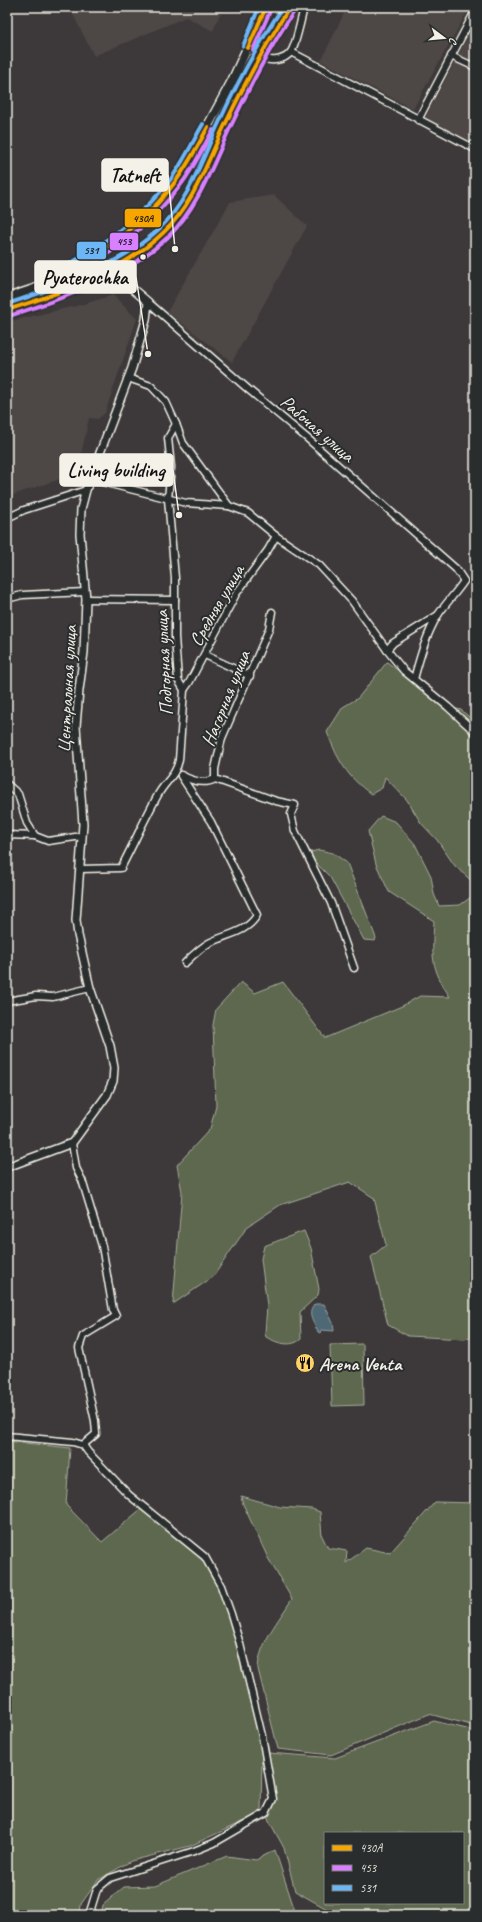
<svg xmlns="http://www.w3.org/2000/svg" width="482" height="1922" viewBox="0 0 482 1922" font-family="Caveat,sans-serif">
	<style>
		.built { fill: #4d4645 }
		.green { fill: #5d684f; stroke: #a8ac9c; fill-rule: evenodd }
		.water { fill: #4f6874; stroke: #919fa2 }
		.lines { fill: none; stroke-linecap: round; stroke-linejoin: round }
		.minor-casing { stroke: #f4f1e8; stroke-width: 9 }
		.tertiary-casing { stroke: #f4f1e8; stroke-width: 10 }
		.secondary-casing { stroke: #f4f1e8; stroke-width: 11 }
		.minor { stroke: #2a2d2e; stroke-width: 6 }
		.tertiary { stroke: #2a2d2e; stroke-width: 7 }
		.secondary { stroke: #2a2d2e; stroke-width: 8 }
		.bus-1-casing { stroke: #2a2d2e; stroke-width: 7 }
		.bus-2-casing { stroke: #2a2d2e; stroke-width: 7 }
		.bus-3-casing { stroke: #2a2d2e; stroke-width: 7 }
		.bus-1 { stroke: #f7a600; stroke-width: 4 }
		.bus-2 { stroke: #d880ff; stroke-width: 4 }
		.bus-3 { stroke: #6db6f5; stroke-width: 4 }
		.bus-dot { fill: #f4f1e8; stroke: #2a2d2e; stroke-width: 1.5 }
		.labels { text-anchor: middle; stroke-width: 4; stroke-linejoin: round; paint-order: stroke }
		.street-label { font-size: 19px; fill: #f4f1e8; stroke: #2a2d2e }
		.poi-label { font-size: 19px; font-weight: bold; fill: #f4f1e8; stroke: #2a2d2e; text-anchor: start }
		.leader { fill: none; stroke: #f4f1e8; stroke-width: 1.5 }
		.callout-dot { fill: #f4f1e8; stroke: #2a2d2e; stroke-width: 1.5 }
		.callout { fill: #f4f1e8; stroke: #f4f1e8; stroke-width: 1.5 }
		.callout-label { font-size: 20px; text-anchor: middle; font-weight: bold; fill: #111 }
		.line-badge { stroke: #2a2d2e; stroke-width: 1.5 }
		.pale-badge-label { font-size: 11px; text-anchor: middle; font-weight: bold; fill: #111 }
	</style>
	<rect width="100%" height="100%" fill="#3d393a"/>
	<filter id="ink" filterUnits="userSpaceOnUse"><feTurbulence type="fractalNoise" baseFrequency=".025" numOctaves="2"/><feDisplacementMap in="SourceGraphic" scale="8" xChannelSelector="R" yChannelSelector="G"/><feConvolveMatrix kernelMatrix="1 2 1 2 8 2 1 2 1" color-interpolation-filters="sRGB"/></filter>
	<g filter="url(#ink)">
		<!-- built -->
		<g class="built">
			<polygon points="69,7 223,7 213,31 186,17 94,56"/>
			<polygon points="347,7 470,7 413,109 321,61"/>
			<polygon points="475,23 475,144 425,118"/>
			<polygon points="274,195 307,226 232,362 167,312 230,202"/>
			<polygon points="113,295 137,319 105,413 98,419 89,418 79,464 75,464 73,475 69,476 7,497 7,322 84,304"/>
		</g>
		<!-- green -->
		<g class="green">
			<path d="M387 662 444 706 461 710 475 722V1335L465 1339 408 1336 388 1325 371 1257 386 1245 374 1198 350 1182 280 1205 247 1227 213 1277 173 1304 182 1192 177 1165 210 1129 216 1106 213 1025 216 1009 241 982 255 993 283 982 325 1038 402 1006 420 996 450 997C430 966 432 957 434 921L389 892 376 864 368 831 381 816 396 822 415 844 431 876 434 894 439 906 460 905 474 895 475 884 455 866 437 840 421 823 407 800 385 777 382 788 371 794C346 776 338 760 327 732L343 707 358 698Z"/>
			<polygon points="319,850 333,853 347,863 376,938 375,941 364,940 330,877 314,861 311,852"/>
			<path d="M304 1231 311 1248 319 1289 318 1295 300 1312 301 1339C291 1348 277 1343 266 1337L265 1333 267 1306 261 1259 264 1246Z"/>
			<polygon points="363,1344 364,1405 332,1406 330,1345"/>
			<polygon points="7,1441 70,1448 66,1505 102,1542 141,1509 201,1558 218,1588 229,1616 262,1751 261,1813 190,1846 131,1861 98,1880 81,1904 80,1915 7,1915"/>
			<path d="M241 1496 280 1507 312 1509 320 1512 322 1536 328 1548 347 1551 346 1563 366 1548 390 1553 435 1502 475 1503V1726L429 1714 331 1755 278 1749 258 1669C259 1643 279 1620 292 1599L268 1558 243 1504Z"/>
			<path d="M434 1721 475 1731V1915H325L327 1909 295 1891 284 1848 267 1817 273 1796 268 1753 335 1758ZM325 1833H463V1903H325Z"/>
			<polygon points="275,1850 293,1905 293,1915 101,1915 103,1905 124,1887 155,1886 227,1856 256,1860"/>
		</g>
		<!-- water -->
		<path class="water" d="M315 1304H324L333 1323 334 1331 321 1330 320 1333 318 1332C313 1321 306 1314 315 1304Z"/>
		<g class="lines">
			<!-- minor casing -->
			<g class="minor-casing">
				<g id="minor">
					<path d="M255 33 256 44 262 58C271 62 284 61 291 52 295 46 302 16 304 7"/>
					<polyline points="291,52 475,149"/>
					<polyline points="451,56 475,67"/>
					<polyline points="418,120 475,11"/>
					<path d="M148 302 249 390 308 439 456 569 464 581C456 593 446 603 438 615 426 635 420 657 414 679"/>
					<polyline points="128,378 151,386 166,402 176,424 183,443 229,506 248,513 276,536 319,565 352,601 387,650 404,671 448,707 475,732"/>
					<polyline points="90,479 186,503 229,506"/>
					<polyline points="7,518 24,510 86,490"/>
					<polyline points="7,599 22,595 85,592"/>
					<polyline points="86,599 175,600"/>
					<polyline points="387,650 393,643 438,615"/>
					<polyline points="205,655 250,676"/>
					<polyline points="184,690 189,683 236,594 268,550 276,536"/>
					<path d="M181 775C192 781 204 785 215 779V769L222 738 269 629 272 612"/>
					<path d="M181 776 211 822 257 915C247 933 226 934 209 943 200 948 193 955 185 963"/>
					<polyline points="215,779 276,801 295,805 291,814 295,831 331,903 354,968"/>
					<polyline points="7,784 18,794 27,823 35,836 48,841 82,836"/>
					<polyline points="7,835 35,836"/>
					<path d="M80 869 121 868C134 843 145 818 159 793 166 781 176 775 179 760L184 690 178 680 175 637V578L168 499 171 467 168 438 176 424"/>
					<polyline points="7,1001 36,996 53,997 90,988"/>
					<polyline points="7,1436 73,1442 83,1445 96,1434 95,1421 79,1348 83,1336 116,1316 113,1310 102,1246 82,1180 76,1168 72,1143"/>
					<polyline points="83,1445 88,1452 129,1495 205,1557 221,1586 231,1614 240,1644 262,1736 273,1799 266,1813 214,1843 194,1851 110,1878 97,1889 89,1915"/>
				</g>
			</g>
			<!-- tertiary casing -->
			<g class="tertiary-casing">
				<polyline id="tertiary" points="7,1167 72,1143 107,1095 113,1081 114,1068 110,1046 90,988 78,935 76,920 83,824 76,726 79,690 84,652 86,599 80,534 81,509 86,490 132,368 146,320 148,302 109,269"/>
			</g>
			<!-- secondary casing -->
			<g class="secondary-casing">
				<g id="secondary">
					<polyline points="7,298 34,289 73,269 125,233 158,203 189,161 232,81 266,7"/>
					<path d="M7 310C55 296 127 267 163 233 192 205 207 164 223 129 244 85 262 47 290 7"/>
				</g>
			</g>
			<!-- minor -->
			<use href="#minor" class="minor"/>
			<!-- tertiary -->
			<use href="#tertiary" class="tertiary"/>
			<!-- secondary -->
			<use href="#secondary" class="secondary"/>
			<!-- bus-1 casing -->
			<g class="bus-1-casing">
				<g id="bus-1">
					<polyline points="248,48 266,7"/>
					<path d="M50 281C97 257 144 225 175 182 188 165 198 145 208 127"/>
					<path d="M7 310C61 293 122 272 163 233 193 205 206 165 223 129 243 87 264 46 290 7"/>
				</g>
			</g>
			<!-- bus-2 casing -->
			<g class="bus-2-casing">
				<g id="bus-2">
					<polyline points="253,50 271,9"/>
					<path d="M53 286C101 262 145 231 179 187 193 170 202 149 213 130"/>
					<path d="M9 316C62 299 127 276 168 237 198 207 212 167 229 130 249 88 269 48 295 10"/>
				</g>
			</g>
			<!-- bus-3 casing -->
			<g class="bus-3-casing">
				<g id="bus-3">
					<polyline points="243,46 259,7"/>
					<path d="M47 276C94 252 138 222 170 180 183 163 192 143 203 124"/>
					<path d="M7 304C59 287 118 267 159 229 188 202 201 162 217 127 236 85 257 45 283 7"/>
				</g>
			</g>
			<!-- bus-1 -->
			<use href="#bus-1" class="bus-1"/>
			<!-- bus-2 -->
			<use href="#bus-2" class="bus-2"/>
			<!-- bus-3 -->
			<use href="#bus-3" class="bus-3"/>
		</g>
	</g>
	<!-- icons -->
	<defs>
		<g id="restaurant-disc" transform="scale(1)"><circle r="9.5" fill="#ffd166" stroke="#2a2d2e"/><path d="M-5-6h1v4h1v-4h1v4h1v-4h1v5L-1.5 .5V6h-2V.5L-5-1ZM5-6V6H3V1.5H1.5Q1.5-4 5-6Z" fill="#111"/></g>
	</defs>
	<g fill-rule="evenodd">
		<use href="#restaurant-disc" x="305" y="1363"/>
	</g>
	<!-- markers -->
	<circle class="bus-dot" cx="143" cy="257" r="3.5"/>
	<g class="labels">
		<!-- street labels -->
		<g class="street-label">
			<text transform="translate(318 428) rotate(41)" y="7">Рабочая улица</text>
			<text transform="translate(216 605) rotate(-60)" y="7">Средняя улица</text>
			<text transform="translate(163 663) rotate(-93)" y="7">Подгорная улица</text>
			<text transform="translate(66 689) rotate(-87)" y="7">Центральная улица</text>
			<text transform="translate(225 698) rotate(-68)" y="7">Нагорная улица</text>
		</g>
		<!-- poi labels -->
		<g class="poi-label">
			<text x="319" y="1370">Arena Venta</text>
		</g>
	</g>
	<!-- callouts -->
	<path class="leader" d="M175 249L168 175M148 354L136 277M179 515L173 470"/>
	<g class="callout-dot">
		<circle cx="175" cy="249" r="4"/>
		<circle cx="148" cy="354" r="4"/>
		<circle cx="179" cy="515" r="4"/>
	</g>
	<g class="callout">
		<rect x="102" y="159" width="66" height="32" rx="4"/>
		<rect x="35" y="261" width="101" height="32" rx="4"/>
		<rect x="60" y="454" width="113" height="32" rx="4"/>
	</g>
	<g class="callout-label">
		<text x="135" y="182">Tatneft</text>
		<text x="85" y="284">Pyaterochka</text>
		<text x="116" y="477">Living building</text>
	</g>
	<g class="line-badge">
		<rect x="124" y="208" width="38" height="20" rx="4" fill="#f7a600"/>
		<rect x="109" y="232" width="30" height="19" rx="4" fill="#d880ff"/>
		<rect x="76" y="241" width="31" height="19" rx="4" fill="#6db6f5"/>
	</g>
	<g class="pale-badge-label">
		<text x="143" y="222">430А</text>
		<text x="124" y="245">453</text>
		<text x="91" y="254">531</text>
	</g>
	<!-- margin -->
	<rect width="482" height="1922" fill="none" stroke="#2a2d2e" stroke-width="24"/>
	<rect x="12" y="12" width="458" height="1898" fill="none" stroke="#f4f1e8" stroke-width="1.5" filter="url(#ink)"/>
	<!-- legend -->
	<rect x="324" y="1832" width="140" height="72" fill="#2a2d2e" stroke="#7b7b78"/>
	<rect x="332" y="1845" width="20" height="6" fill="#f7a600" stroke="#7b7b78"/>
	<text x="360" y="1852" font-size="12" fill="#f4f1e8">430А</text>
	<rect x="332" y="1865" width="20" height="6" fill="#d880ff" stroke="#7b7b78"/>
	<text x="360" y="1872" font-size="12" fill="#f4f1e8">453</text>
	<rect x="332" y="1885" width="20" height="6" fill="#6db6f5" stroke="#7b7b78"/>
	<text x="360" y="1892" font-size="12" fill="#f4f1e8">531</text>
	<!-- north arrow -->
	<g transform="translate(444 38) rotate(106)" stroke="#2a2d2e" stroke-width="3" paint-order="stroke">
	<path d="M0-3L7 15L0 10L-7 15Z" fill="#f4f1e8"/>
	<text y="-6" font-size="11" font-weight="bold" text-anchor="middle" fill="#f4f1e8">С</text>
	</g>
</svg>
